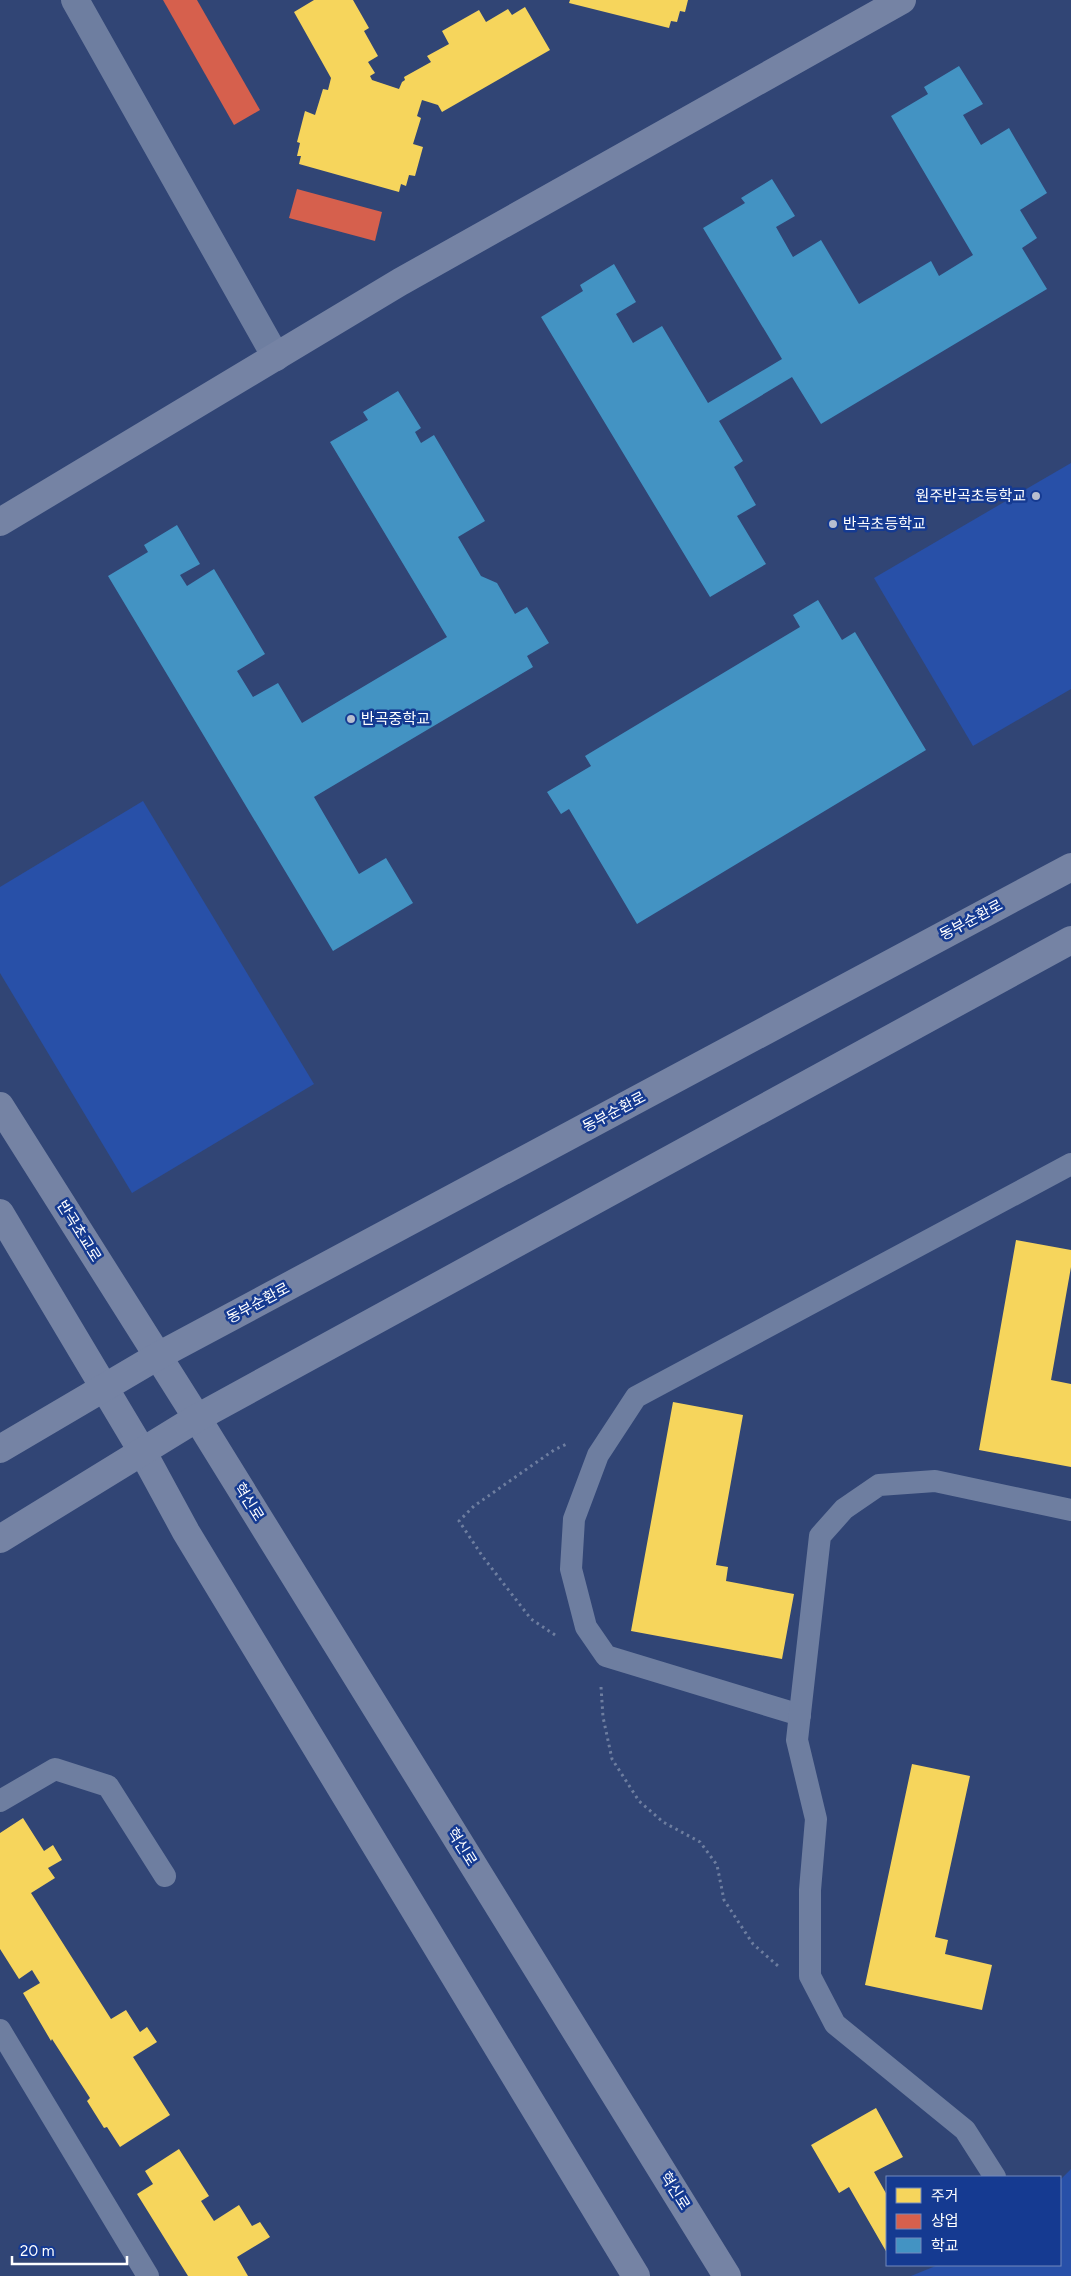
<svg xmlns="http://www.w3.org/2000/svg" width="1071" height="2276" viewBox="0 0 1071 2276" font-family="Figtree,'Noto Sans KR',sans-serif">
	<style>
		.green { fill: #2850a8 }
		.homes { fill: #f6d55c }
		.shops { fill: #d6604d }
		.schools { fill: #4393c3 }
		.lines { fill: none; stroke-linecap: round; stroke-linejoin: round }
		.path { stroke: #6e7ea0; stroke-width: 3; stroke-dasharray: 2.5 4; stroke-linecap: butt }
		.lane { stroke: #6e7ea0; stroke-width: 22 }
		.street { stroke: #6e7ea0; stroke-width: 28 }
		.secondary { stroke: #7583a4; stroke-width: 28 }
		.poi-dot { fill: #b7becf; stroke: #153a91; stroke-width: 2 }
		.labels { text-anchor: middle; stroke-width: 5; stroke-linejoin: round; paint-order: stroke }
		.poi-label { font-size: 15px; fill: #fff; stroke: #153a91; text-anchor: start }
		.street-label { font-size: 15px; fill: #fff; stroke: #153a91 }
	</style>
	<rect width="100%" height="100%" fill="#314575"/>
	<!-- green -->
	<g class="green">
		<polygon points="1071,463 1071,689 973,746 874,578"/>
		<polygon points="143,801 314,1084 132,1193 0,973 0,887"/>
		<polygon points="1071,2169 1071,2276 911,2276 938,2265 1060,2265 1060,2180"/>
	</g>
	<!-- homes -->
	<g class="homes">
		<polygon points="314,0 353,0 369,28 364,31 378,56 368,62 375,73 370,76 372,80 399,89 402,82 405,80 404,77 431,62 427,56 449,44 442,31 479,10 486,22 508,9 512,15 525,7 550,50 442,112 438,105 422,100 417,116 421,118 413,144 423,147 415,176 409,175 406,186 401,184 399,192 299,164 301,156 297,156 300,143 297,142 305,111 315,115 323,89 328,90 331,78 294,12"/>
		<polygon points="570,0 688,0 685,12 680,11 677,22 671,21 669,28 569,3"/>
		<polygon points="1016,1240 1071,1250 1071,1267 1051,1380 1071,1384 1071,1467 979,1450"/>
		<polygon points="673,1402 743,1415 716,1565 728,1567 726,1581 794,1594 782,1659 631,1631"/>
		<polygon points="912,1764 970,1776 935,1937 948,1940 945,1954 992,1965 982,2010 865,1985"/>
		<polygon points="23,1818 44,1851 53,1845 62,1860 48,1868 55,1878 31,1893 111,2019 126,2010 140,2032 147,2027 157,2042 133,2057 170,2115 120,2147 107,2127 104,2128 87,2101 90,2098 52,2039 51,2041 23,1993 40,1983 32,1970 19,1979 0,1949 0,1833"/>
		<polygon points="876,2108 903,2157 874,2172 887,2195 887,2253 849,2187 839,2193 811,2145"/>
		<polygon points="179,2149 209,2196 201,2201 214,2221 239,2205 252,2226 260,2222 270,2237 237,2257 248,2276 188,2276 137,2194 153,2184 145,2171"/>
	</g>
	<!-- shops -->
	<g class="shops">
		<polygon points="163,0 197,0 260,110 234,125"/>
		<polygon points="297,189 382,212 375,241 289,218"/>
	</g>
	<!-- schools -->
	<g class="schools">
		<polygon points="959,66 983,104 963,115 981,145 1009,128 1047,193 1020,210 1037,238 1022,248 1047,289 821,424 792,377 719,421 743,461 734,467 756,505 737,516 766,564 710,597 541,317 583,291 580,285 614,264 636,302 616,314 633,343 662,326 708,403 782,359 703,228 745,203 741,198 772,179 795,216 776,227 793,257 821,240 859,304 931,261 939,276 973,255 891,116 928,94 924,87"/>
		<polygon points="398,391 421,428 415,432 421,443 434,435 485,521 458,537 481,576 497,583 515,614 527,607 549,643 527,656 533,667 314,797 359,874 386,858 413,903 333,951 108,576 148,552 144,545 177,525 200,564 180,575 187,586 214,569 265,654 237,671 253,697 278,683 302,723 447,637 330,442 368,420 363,412"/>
		<polygon points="818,600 842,640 855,632 926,750 637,924 569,809 561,814 547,792 591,766 585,756 800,627 793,615"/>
	</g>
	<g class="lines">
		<!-- path -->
		<g class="path">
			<polyline points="555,1635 531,1619 483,1557 459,1521 474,1506 554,1450 569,1443"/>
			<polyline points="601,1687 603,1717 612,1759 639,1801 663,1822 700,1842 717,1865 724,1900 753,1944 778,1966"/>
		</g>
		<!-- lane -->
		<g class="lane">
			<polyline points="800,1715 606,1656 586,1627 571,1569 574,1519 598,1455 636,1397 1071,1164"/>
			<polyline points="0,1801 55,1769 108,1786 165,1876"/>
			<polyline points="0,2030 148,2276"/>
			<polyline points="995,2177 965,2130 835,2024 810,1976 810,1890 816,1819 797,1740 820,1536 844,1509 879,1485 935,1481 1071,1510"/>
		</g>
		<!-- street -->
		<polyline class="street" points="75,0 276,357"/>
		<!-- secondary -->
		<g class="secondary">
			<polyline points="0,522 400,282 902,0"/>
			<polyline points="0,1106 197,1418 727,2276"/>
			<polyline points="0,1213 142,1451 186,1532 636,2276"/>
			<polyline points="0,1449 158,1356 1071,867"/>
			<polyline points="0,1539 197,1418 1071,940"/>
		</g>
	</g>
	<!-- markers -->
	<g class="poi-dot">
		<circle cx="1036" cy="496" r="5"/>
		<circle cx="833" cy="524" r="5"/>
		<circle cx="351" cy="719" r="5"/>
	</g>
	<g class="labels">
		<!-- poi labels -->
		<g class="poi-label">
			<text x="1026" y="501" text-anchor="end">원주반곡초등학교</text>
			<text x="843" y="529">반곡초등학교</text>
			<text x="361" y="724">반곡중학교</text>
		</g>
		<!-- street labels -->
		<g class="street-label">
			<text transform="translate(971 920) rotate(-28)" y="5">동부순환로</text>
			<text transform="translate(614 1112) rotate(-28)" y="5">동부순환로</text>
			<text transform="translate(79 1231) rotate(58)" y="5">반곡초교로</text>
			<text transform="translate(258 1303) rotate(-28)" y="5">동부순환로</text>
			<text transform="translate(249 1502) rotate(58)" y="5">혁신로</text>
			<text transform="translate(462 1847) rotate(58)" y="5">혁신로</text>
			<text transform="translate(675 2191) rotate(58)" y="5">혁신로</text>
		</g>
	</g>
	<!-- legend -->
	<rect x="886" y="2176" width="175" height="90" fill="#153a91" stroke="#7389bd"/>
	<rect x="896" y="2188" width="25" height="15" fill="#f6d55c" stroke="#7389bd"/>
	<text x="931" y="2201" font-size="15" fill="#ffffff">주거</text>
	<rect x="896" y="2214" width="25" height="15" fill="#d6604d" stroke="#7389bd"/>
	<text x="931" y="2226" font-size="15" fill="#ffffff">상업</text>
	<rect x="896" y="2238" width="25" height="15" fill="#4393c3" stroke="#7389bd"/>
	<text x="931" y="2251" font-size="15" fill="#ffffff">학교</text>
	<!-- scale -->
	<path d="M12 2256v8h115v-8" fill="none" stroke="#ffffff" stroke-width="2.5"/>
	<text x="20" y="2256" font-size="15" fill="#ffffff" stroke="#153a91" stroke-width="4" paint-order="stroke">20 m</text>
</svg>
